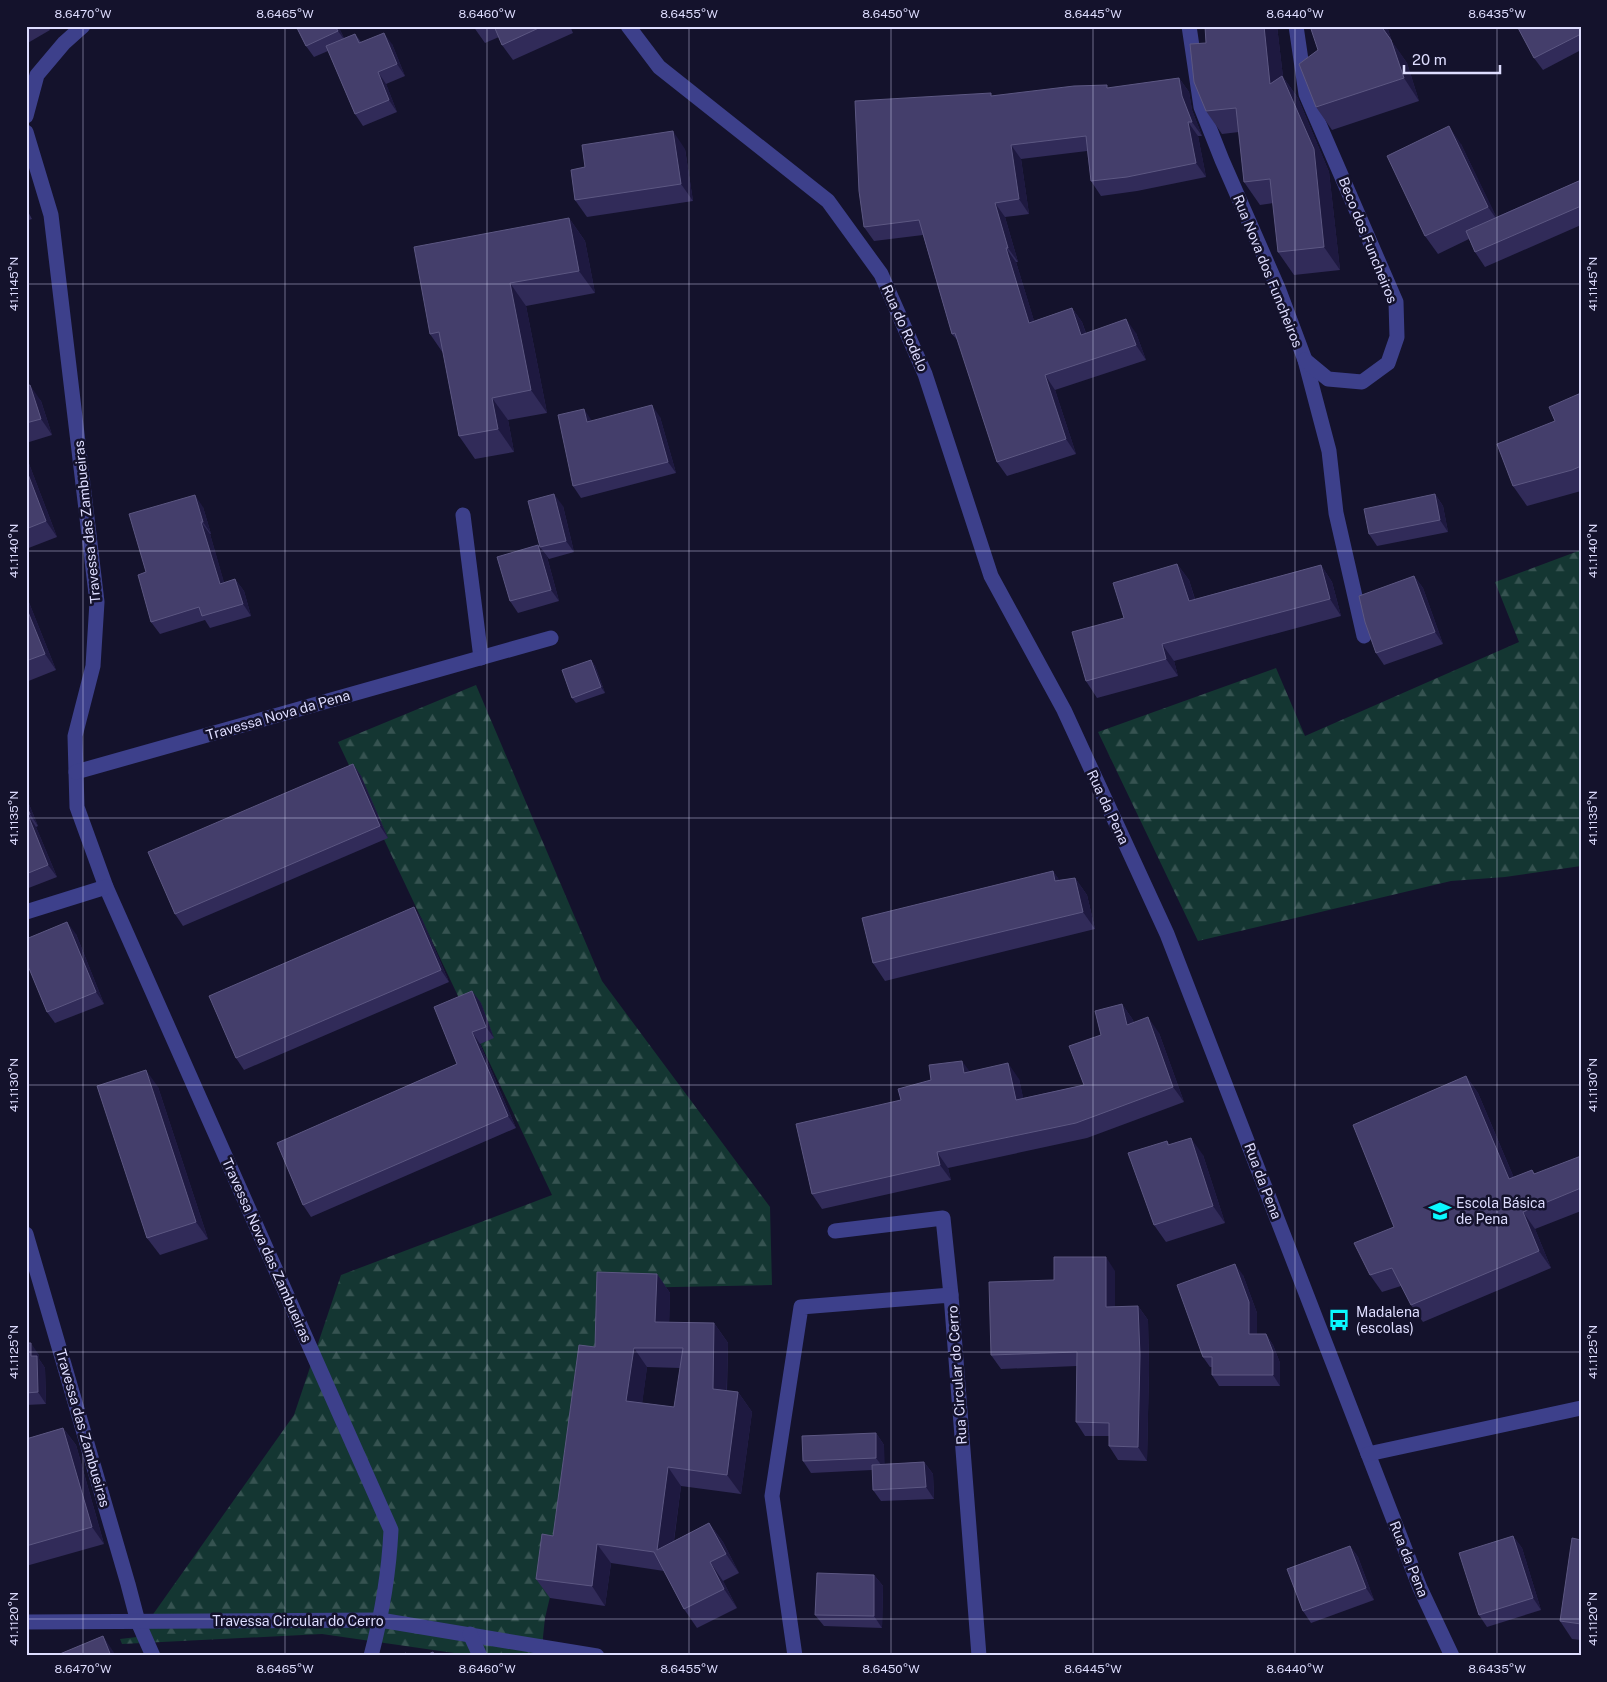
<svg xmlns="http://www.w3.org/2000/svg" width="1607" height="1682" viewBox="0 0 1607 1682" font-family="'Public Sans',sans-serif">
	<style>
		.forest { fill: url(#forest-firs) }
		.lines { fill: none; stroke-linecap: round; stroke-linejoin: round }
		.minor { stroke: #3d408b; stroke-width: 15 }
		.wall { fill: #312b59; fill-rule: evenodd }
		.shaded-wall { fill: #1e1940 }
		.building { fill: #443e6b; stroke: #5c5782; fill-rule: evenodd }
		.ticks { fill: none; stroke: #deddff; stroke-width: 1; stroke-opacity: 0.45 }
		.labels { text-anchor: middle; stroke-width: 5; stroke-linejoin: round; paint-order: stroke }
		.street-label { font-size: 14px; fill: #deddff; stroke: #14122c }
		.poi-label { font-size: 14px; fill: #deddff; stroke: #14122c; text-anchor: start }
		.neatline { fill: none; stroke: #deddff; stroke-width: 2 }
		.ticks-label { font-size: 12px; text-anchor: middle; fill: #deddff }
	</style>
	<defs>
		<pattern id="forest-firs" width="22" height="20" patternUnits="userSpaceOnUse" patternTransform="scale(1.25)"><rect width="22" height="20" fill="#143632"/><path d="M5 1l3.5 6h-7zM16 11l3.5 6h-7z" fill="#365351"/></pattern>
	</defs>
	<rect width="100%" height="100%" fill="#14122c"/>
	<!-- forest -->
	<g class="forest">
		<polygon points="1581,550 1581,866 1505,877 1451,881 1198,941 1098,732 1276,668 1305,736 1519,642 1495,582"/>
		<polygon points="476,685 602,981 770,1207 772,1285 623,1288 545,1618 541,1656 475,1656 322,1634 122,1644 120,1639 137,1637 294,1415 341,1275 552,1195 338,742"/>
	</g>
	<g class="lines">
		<!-- minor -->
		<g class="minor">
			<polyline points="628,26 659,67 828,201 881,274 925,374 991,576 1064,710 1167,934 1420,1588 1452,1656"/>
			<polyline points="1189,26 1201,107 1222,160 1278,288 1305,360 1329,451 1336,513 1364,636"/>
			<polyline points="1296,26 1306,94 1396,302 1397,337 1388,363 1362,382 1328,379 1305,360"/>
			<polyline points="26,116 37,75 64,43 83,26"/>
			<path d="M26 132 51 215 97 602 93 666 75 736 76 772 77 807 106 887 391 1530C389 1573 382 1614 371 1656"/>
			<polyline points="463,515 481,658"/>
			<polyline points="76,772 551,638"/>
			<polyline points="26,912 106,887"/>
			<polyline points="835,1231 943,1218 951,1295"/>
			<polyline points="26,1234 128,1584 138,1622 153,1656"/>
			<polyline points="1368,1454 1581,1408"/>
			<polyline points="26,1622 380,1620 597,1656"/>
			<polyline points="470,1634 480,1656"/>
			<polyline points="795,1656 772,1496 801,1307 951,1295 979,1656"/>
		</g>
	</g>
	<!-- wall -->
	<g class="wall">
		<polygon points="26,26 48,26 50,30 26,44"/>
		<polygon points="296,26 338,26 344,38 355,34 361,42 392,44 405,76 386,84 397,112 363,126 355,114 328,51 314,57 306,46"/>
		<polygon points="473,26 570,26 573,33 513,60 502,45 499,37 485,43"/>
		<polygon points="1205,26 1277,26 1283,77 1298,98 1329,172 1340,270 1294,275 1278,252 1273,203 1260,205 1244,182 1239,132 1222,134 1206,111 1206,43"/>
		<polygon points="1387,26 1392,42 1407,63 1419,101 1332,130 1316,107 1318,50"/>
		<polygon points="1581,26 1581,50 1543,70 1534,58"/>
		<polygon points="1179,78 1189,92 1192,110 1202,136 1198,136 1206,177 1137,191 1101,196 1091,181 1087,151 1021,159 1029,214 1005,217 1018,262 1016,262 1034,321 1072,308 1082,322 1086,333 1136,333 1146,360 1055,390 1076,454 1007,476 997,462 958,341 952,334 923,235 874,241 864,227 993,96 1109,88"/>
		<polygon points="1461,144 1496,217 1581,180 1581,225 1485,267 1475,252 1469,239 1438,254 1425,236"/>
		<polygon points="685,149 693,201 587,217 575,200 585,167"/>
		<polygon points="26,208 32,219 26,221"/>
		<polygon points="569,218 585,241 595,293 526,306 547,413 508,420 514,452 475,459 459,436 443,353 430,334"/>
		<polygon points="26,386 41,401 52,435 26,443"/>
		<polygon points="1581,393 1581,491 1527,506 1513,486 1555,421"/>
		<polygon points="660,417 676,473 581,498 573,486 592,421"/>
		<polygon points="26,456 57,537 26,549"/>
		<polygon points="1435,494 1443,506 1448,532 1377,546 1369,534"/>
		<polygon points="563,506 574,552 549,559 540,547"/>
		<polygon points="203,507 211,534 210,534 224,583 235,579 244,591 251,616 210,628 205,620 160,634 151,622 146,572"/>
		<polygon points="538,545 547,557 559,601 518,613 510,601"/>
		<polygon points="1177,564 1189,580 1195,599 1321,565 1332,582 1341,616 1174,661 1178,676 1097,698 1086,681 1124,618"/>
		<polygon points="1414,576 1423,588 1443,644 1384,665 1376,653"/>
		<polygon points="26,595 56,670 26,682"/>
		<polygon points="591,660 595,666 605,693 576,703 572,698"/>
		<polygon points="353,764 361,776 388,838 183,926 175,914"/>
		<polygon points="26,797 38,826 36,827 57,877 26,889"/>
		<polygon points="1053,871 1059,880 1075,878 1087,895 1095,929 885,981 873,963"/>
		<polygon points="422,919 449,982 244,1070 236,1058"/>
		<polygon points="76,934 104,1004 55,1023 47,1012"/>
		<polygon points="472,991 481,1003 494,1038 480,1044 516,1128 311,1217 303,1205 457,1064"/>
		<polygon points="1122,1004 1133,1020 1134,1023 1159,1033 1184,1102 1087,1138 948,1168 951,1180 822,1209 812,1194 901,1100 931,1080 970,1072 1019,1079 1023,1098 1084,1085 1101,1035"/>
		<polygon points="1466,1076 1478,1093 1514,1178 1532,1170 1535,1174 1581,1156 1581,1211 1535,1229 1551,1268 1423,1322 1411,1305 1401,1286 1382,1292 1370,1275 1394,1227"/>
		<polygon points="158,1087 208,1239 160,1255 147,1238"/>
		<polygon points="1167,1141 1170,1145 1203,1155 1225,1223 1166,1242 1154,1225"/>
		<polygon points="1115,1271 1115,1307 1138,1306 1148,1320 1149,1369 1147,1461 1118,1460 1109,1446 1109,1436 1085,1436 1076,1422 1077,1366 1001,1369 991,1355 1054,1280"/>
		<path d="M657 1274 670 1293 669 1322 714 1323 728 1343 727 1391 738 1392 752 1412 741 1494 681 1486 674 1541 709 1523 723 1542 739 1573 723 1581 737 1608 697 1628 684 1609 664 1571 611 1563 605 1606 550 1598 536 1579 553 1536 595 1347ZM647 1367 680 1368 674 1407 642 1403Z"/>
		<polygon points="1243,1275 1257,1313 1257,1334 1266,1334 1273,1345 1280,1363 1280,1386 1219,1386 1212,1375 1212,1367 1210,1367 1203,1357"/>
		<polygon points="26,1343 39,1355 39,1359 45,1368 46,1404 26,1405"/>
		<polygon points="63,1428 76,1445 104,1544 26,1566 26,1439"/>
		<polygon points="876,1433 884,1445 884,1464 924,1462 933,1474 934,1499 881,1501 873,1490 872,1470 811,1473 803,1461"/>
		<polygon points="1513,1536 1522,1548 1541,1610 1487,1627 1479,1615"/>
		<polygon points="1581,1540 1581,1640 1572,1639 1560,1621"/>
		<polygon points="1350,1546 1358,1557 1374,1600 1311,1623 1303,1611"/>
		<polygon points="874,1575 883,1586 882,1628 824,1626 815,1615"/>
	</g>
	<!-- shaded-wall -->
	<g class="shaded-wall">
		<polygon points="335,26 338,26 346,42 338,31"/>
		<polygon points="1264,26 1277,26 1283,77 1298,98 1329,172 1340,270 1324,247 1270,84"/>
		<polygon points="1381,26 1387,26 1392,42"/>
		<polygon points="384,33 392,44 405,76 397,64"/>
		<polygon points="1391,40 1407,63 1419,101 1404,78"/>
		<polygon points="378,72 386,84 397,112 389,100"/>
		<polygon points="1179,78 1189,92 1192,110 1202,136 1192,122 1182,96"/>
		<polygon points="1188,122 1198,136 1206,177 1196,163"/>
		<polygon points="1449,126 1461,144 1500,224 1488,207"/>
		<polygon points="673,131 685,149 693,201 681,184"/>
		<polygon points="1011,145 1021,159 1029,214 1019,199"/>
		<polygon points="995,203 1005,217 1018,262 1008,248"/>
		<polygon points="569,218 585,241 595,293 579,271"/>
		<polygon points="1006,248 1016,262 1039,337 1029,323"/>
		<polygon points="510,283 526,306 547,413 531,390"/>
		<polygon points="1072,308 1082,322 1091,349 1081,335"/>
		<polygon points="1126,319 1136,333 1146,360 1136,345"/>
		<polygon points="1045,375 1055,390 1076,454 1066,439"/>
		<polygon points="30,385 41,401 52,435 41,419"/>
		<polygon points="492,398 508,420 514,452 498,429"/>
		<polygon points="652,405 660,417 676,473 668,462"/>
		<polygon points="584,409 592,421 587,422"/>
		<polygon points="26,456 57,537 46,521 26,469"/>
		<polygon points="554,494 563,506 574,552 566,541"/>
		<polygon points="1435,494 1443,506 1448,532 1440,520"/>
		<polygon points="195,495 203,507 211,534 203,522"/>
		<polygon points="201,522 210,534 228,596 220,584"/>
		<polygon points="538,545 547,557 559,601 551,590"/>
		<polygon points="1177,564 1189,580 1200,617 1189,601"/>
		<polygon points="1321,565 1332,582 1341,616 1330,599"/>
		<polygon points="1414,576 1423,588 1443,644 1435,632"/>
		<polygon points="235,579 244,591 251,616 243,604"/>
		<polygon points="26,595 56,670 45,654 26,607"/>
		<polygon points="1162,644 1174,661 1178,676 1166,659"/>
		<polygon points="591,660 595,666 605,693 601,687"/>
		<polygon points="353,764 361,776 388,838 380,826"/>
		<polygon points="26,797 38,826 30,814 26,805"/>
		<polygon points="28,815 36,827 57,877 48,865"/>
		<polygon points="1053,871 1065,888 1055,881"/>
		<polygon points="1075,878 1087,895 1095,929 1083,912"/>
		<polygon points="414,907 422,919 449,982 441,970"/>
		<polygon points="67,922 76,934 104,1004 96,992"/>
		<polygon points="472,991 481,1003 494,1038 486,1027"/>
		<polygon points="1122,1004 1133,1020 1138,1041 1127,1025"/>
		<polygon points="1148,1017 1159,1033 1184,1102 1173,1087"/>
		<polygon points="472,1032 480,1044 516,1128 508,1116"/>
		<polygon points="962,1061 973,1076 964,1073"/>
		<polygon points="1008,1063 1019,1079 1027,1115 1016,1100"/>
		<polygon points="146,1070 158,1087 208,1239 196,1222"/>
		<polygon points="1466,1076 1478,1093 1522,1197 1509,1179"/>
		<polygon points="1191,1138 1203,1155 1225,1223 1213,1206"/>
		<polygon points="937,1152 948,1168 951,1180 940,1165"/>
		<polygon points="1523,1212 1535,1229 1551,1268 1539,1251"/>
		<polygon points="1106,1257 1115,1271 1115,1321 1106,1307"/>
		<polygon points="1235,1264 1243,1275 1257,1313 1257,1345 1249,1334"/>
		<polygon points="657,1274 670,1293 669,1341 655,1322"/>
		<polygon points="1138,1306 1148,1320 1149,1369 1147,1461 1138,1447"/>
		<polygon points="714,1323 728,1343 726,1408 713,1389"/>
		<polygon points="1266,1334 1273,1345 1280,1363 1280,1386 1273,1375"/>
		<polygon points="31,1343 39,1355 39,1359 45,1368 46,1404 38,1392 31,1356"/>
		<polygon points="634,1348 647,1367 640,1420 626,1401"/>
		<polygon points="738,1392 752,1412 741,1494 727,1475"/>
		<polygon points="63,1428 76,1445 104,1544 92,1527"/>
		<polygon points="876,1433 884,1445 885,1470 876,1458"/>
		<polygon points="924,1462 933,1474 934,1499 926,1487"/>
		<polygon points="668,1467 681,1486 670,1569 657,1550"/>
		<polygon points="709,1523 723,1542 739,1573 726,1554"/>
		<polygon points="1513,1536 1522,1548 1541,1610 1533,1598"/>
		<polygon points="597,1544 611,1563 605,1606 592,1586"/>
		<polygon points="1350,1546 1358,1557 1374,1600 1366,1588"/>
		<polygon points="710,1562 723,1581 737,1608 724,1589"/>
		<polygon points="874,1575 883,1586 882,1628 874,1616"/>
		<polygon points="103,1636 115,1654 116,1656 111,1656"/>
	</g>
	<!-- building -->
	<g class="building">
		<polygon points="296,26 335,26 338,31 306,46"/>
		<polygon points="494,26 543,26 502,45"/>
		<polygon points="1205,26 1264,26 1270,84 1282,76 1314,149 1324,247 1278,252 1270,179 1244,182 1236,108 1206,111 1194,82 1190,44 1206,43"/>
		<polygon points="1310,26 1381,26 1391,40 1404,78 1316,107 1299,64 1318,50"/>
		<polygon points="1517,26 1581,26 1581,34 1534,58"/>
		<polygon points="384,33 397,64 378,72 389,100 355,114 326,46 355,34 359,43"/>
		<polygon points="1179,78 1182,96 1192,122 1188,122 1196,163 1127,177 1091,181 1086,136 1011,145 1019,199 995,203 1008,248 1006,248 1029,323 1072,308 1081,335 1126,319 1136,345 1045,375 1066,439 997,462 955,333 952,334 919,220 864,227 859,191 855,101 991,93 991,96 1074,86 1107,85 1107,88"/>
		<polygon points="1449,126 1488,207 1425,236 1387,156"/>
		<polygon points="673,131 681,184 575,200 571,170 585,167 582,145"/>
		<polygon points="1581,180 1581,206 1475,252 1466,231"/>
		<polygon points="569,218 579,271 510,283 531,390 492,398 498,429 459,436 439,332 430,334 414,247"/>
		<polygon points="30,385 41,419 26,423 26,386"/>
		<polygon points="1581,393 1581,466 1572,470 1513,486 1497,444 1555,421 1549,407"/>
		<polygon points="652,405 668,462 573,486 558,415 584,409 587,422"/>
		<polygon points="26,469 46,521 26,529"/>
		<polygon points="554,494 566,541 540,547 528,501"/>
		<polygon points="1435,494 1440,520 1369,534 1364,509"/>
		<polygon points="195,495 203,522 201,522 220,584 235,579 243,604 202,616 199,607 151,622 138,575 146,572 129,514"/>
		<polygon points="538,545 551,590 510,601 497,557"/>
		<polygon points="1177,564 1189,601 1321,565 1330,599 1162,644 1166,659 1086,681 1072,632 1124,618 1113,583"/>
		<polygon points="1414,576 1435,632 1376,653 1365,622 1359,596"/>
		<polygon points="26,607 45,654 26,661"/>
		<polygon points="591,660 601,687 572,698 562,670"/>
		<polygon points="353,764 380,826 175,914 148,852"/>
		<polygon points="26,805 30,814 28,815 48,865 26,874"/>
		<polygon points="1053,871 1055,881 1075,878 1083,912 873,963 862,918"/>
		<polygon points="414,907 441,970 236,1058 209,996"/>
		<polygon points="67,922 96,992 47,1012 26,961 26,939"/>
		<polygon points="472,991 486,1027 472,1032 508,1116 303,1205 277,1143 457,1064 434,1007"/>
		<polygon points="1122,1004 1127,1025 1148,1017 1173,1087 1076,1123 937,1152 940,1165 812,1194 796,1124 901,1100 898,1089 931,1080 929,1065 962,1061 964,1073 1008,1063 1016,1100 1084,1085 1069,1046 1101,1035 1095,1011"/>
		<polygon points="146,1070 196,1222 147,1238 97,1086"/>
		<polygon points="1466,1076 1509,1179 1532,1170 1534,1174 1581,1156 1581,1188 1523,1212 1539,1251 1411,1305 1392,1268 1370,1275 1354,1243 1394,1227 1353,1125"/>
		<polygon points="1191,1138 1213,1206 1154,1225 1128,1153 1167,1141 1168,1145"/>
		<polygon points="1054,1257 1106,1257 1106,1307 1138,1306 1140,1355 1138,1447 1109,1446 1109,1423 1076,1422 1077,1352 991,1355 989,1282 1054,1280"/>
		<polygon points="1235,1264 1249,1302 1249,1334 1266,1334 1273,1352 1273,1375 1212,1375 1212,1357 1203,1357 1177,1285"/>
		<path d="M597 1272 657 1274 655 1322 714 1323 713 1389 738 1392 727 1475 668 1467 657 1550 709 1523 726 1554 710 1562 724 1589 684 1609 654 1552 597 1544 592 1586 536 1579 542 1534 553 1536 579 1345 595 1347ZM634 1348H683L674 1407 626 1401Z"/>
		<polygon points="26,1343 31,1343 31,1356 37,1356 38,1392 26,1393"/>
		<polygon points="63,1428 92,1527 26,1546 26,1439"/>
		<polygon points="876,1433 876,1458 803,1461 802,1436"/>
		<polygon points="924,1462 926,1487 873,1490 872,1465"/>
		<polygon points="1513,1536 1533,1598 1479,1615 1459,1553"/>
		<polygon points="1572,1538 1581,1540 1581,1624 1560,1621"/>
		<polygon points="1350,1546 1366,1588 1303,1611 1287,1569"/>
		<polygon points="817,1573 874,1575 874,1616 815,1615"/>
		<polygon points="103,1636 111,1656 55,1656"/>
		<polygon points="433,1652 435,1656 424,1656"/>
		<polygon points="406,1653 407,1656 399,1656"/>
	</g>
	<!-- ticks -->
	<path class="ticks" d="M83 26V1656M285 26V1656M487 26V1656M689 26V1656M891 26V1656M1093 26V1656M1295 26V1656M1497 26V1656M26 284H1581M26 551H1581M26 818H1581M26 1085H1581M26 1352H1581M26 1619H1581"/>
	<!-- icons -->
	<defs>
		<g id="school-bare" transform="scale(1.725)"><path d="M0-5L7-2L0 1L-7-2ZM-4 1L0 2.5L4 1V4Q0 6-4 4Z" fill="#0af7fe" stroke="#14122c" stroke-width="2.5" paint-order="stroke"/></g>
		<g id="bus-bare" transform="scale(1.725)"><path d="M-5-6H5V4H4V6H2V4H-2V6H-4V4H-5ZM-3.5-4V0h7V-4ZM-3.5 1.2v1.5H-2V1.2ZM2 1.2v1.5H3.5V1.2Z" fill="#0af7fe" stroke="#14122c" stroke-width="2.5" paint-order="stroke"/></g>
	</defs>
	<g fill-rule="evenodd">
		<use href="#school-bare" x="1440" y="1211"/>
		<use href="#bus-bare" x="1339" y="1320"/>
	</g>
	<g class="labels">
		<!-- street labels -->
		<g class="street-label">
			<text transform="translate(1368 240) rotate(68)" y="5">Beco dos Funcheiros</text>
			<text transform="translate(1268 271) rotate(68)" y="5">Rua Nova dos Funcheiros</text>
			<text transform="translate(905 328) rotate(66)" y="5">Rua do Rodelo</text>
			<text transform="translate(87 522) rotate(-96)" y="5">Travessa das Zambueiras</text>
			<text transform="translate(278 715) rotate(-16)" y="5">Travessa Nova da Pena</text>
			<text transform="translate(1108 807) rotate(65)" y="5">Rua da Pena</text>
			<text transform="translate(1263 1181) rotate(69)" y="5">Rua da Pena</text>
			<text transform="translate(267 1250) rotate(66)" y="5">Travessa Nova das Zambueiras</text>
			<text transform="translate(957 1375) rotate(-94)" y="5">Rua Circular do Cerro</text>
			<text transform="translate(83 1428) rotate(74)" y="5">Travessa das Zambueiras</text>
			<text transform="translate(1409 1559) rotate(68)" y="5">Rua da Pena</text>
			<text x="298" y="1626">Travessa Circular do Cerro</text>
		</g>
		<!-- poi labels -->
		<g class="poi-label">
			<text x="1456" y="1208">Escola Básica<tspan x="1456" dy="16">de Pena</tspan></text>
			<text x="1356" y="1317">Madalena<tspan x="1356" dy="16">(escolas)</tspan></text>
		</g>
	</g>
	<!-- border -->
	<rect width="1607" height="1682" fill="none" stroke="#14122c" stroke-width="55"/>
	<!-- scale -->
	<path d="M1404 65v8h96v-8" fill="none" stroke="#deddff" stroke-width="2.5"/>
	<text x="1412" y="65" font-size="15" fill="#deddff" stroke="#14122c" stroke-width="4" paint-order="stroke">20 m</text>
	<rect x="28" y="28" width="1552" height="1626" class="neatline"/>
	<g class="ticks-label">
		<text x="83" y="18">8.6470°W</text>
		<text x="285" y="18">8.6465°W</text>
		<text x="487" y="18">8.6460°W</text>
		<text x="689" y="18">8.6455°W</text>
		<text x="891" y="18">8.6450°W</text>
		<text x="1093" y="18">8.6445°W</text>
		<text x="1295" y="18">8.6440°W</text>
		<text x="1497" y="18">8.6435°W</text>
		<text transform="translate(14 284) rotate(-90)" y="4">41.1145°N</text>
		<text transform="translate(1593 284) rotate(-90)" y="4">41.1145°N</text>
		<text transform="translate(14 551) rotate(-90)" y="4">41.1140°N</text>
		<text transform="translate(1593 551) rotate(-90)" y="4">41.1140°N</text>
		<text transform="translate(14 818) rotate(-90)" y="4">41.1135°N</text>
		<text transform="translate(1593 818) rotate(-90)" y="4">41.1135°N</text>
		<text transform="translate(14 1085) rotate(-90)" y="4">41.1130°N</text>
		<text transform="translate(1593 1085) rotate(-90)" y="4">41.1130°N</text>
		<text transform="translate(14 1352) rotate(-90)" y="4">41.1125°N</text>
		<text transform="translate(1593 1352) rotate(-90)" y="4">41.1125°N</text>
		<text transform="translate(14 1619) rotate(-90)" y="4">41.1120°N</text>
		<text transform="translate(1593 1619) rotate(-90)" y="4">41.1120°N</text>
		<text x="83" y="1673">8.6470°W</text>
		<text x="285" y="1673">8.6465°W</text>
		<text x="487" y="1673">8.6460°W</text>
		<text x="689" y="1673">8.6455°W</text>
		<text x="891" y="1673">8.6450°W</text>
		<text x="1093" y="1673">8.6445°W</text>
		<text x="1295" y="1673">8.6440°W</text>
		<text x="1497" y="1673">8.6435°W</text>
	</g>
</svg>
